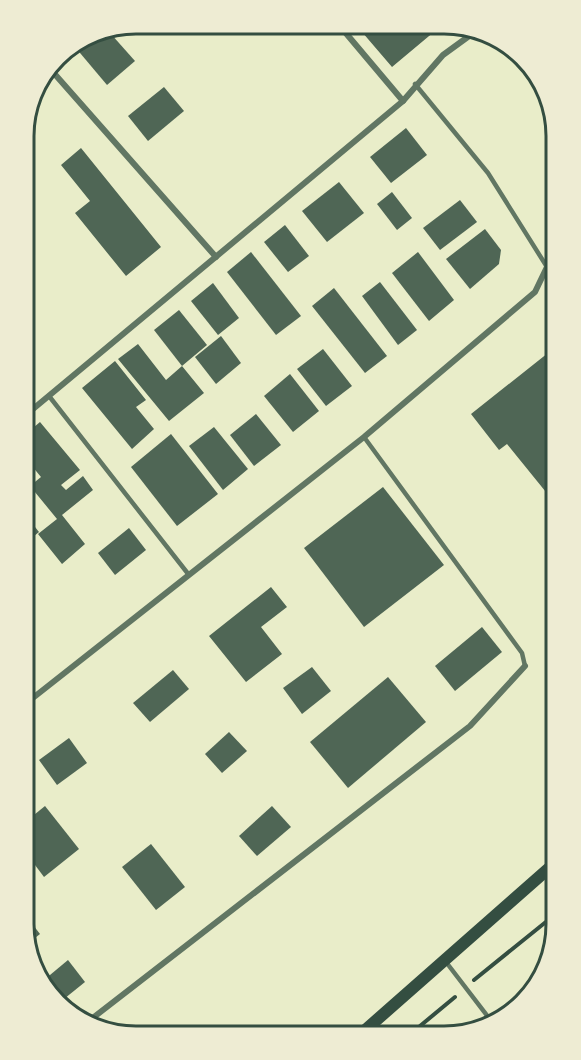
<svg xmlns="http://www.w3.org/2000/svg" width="581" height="1060" viewBox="0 0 581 1060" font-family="'PT Sans',sans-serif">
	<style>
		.building { fill: #4f6655 }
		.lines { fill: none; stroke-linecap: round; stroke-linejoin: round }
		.path { stroke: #344e41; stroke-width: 4 }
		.service { stroke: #617663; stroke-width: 4.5 }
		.minor { stroke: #617663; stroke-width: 6 }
		.secondary { stroke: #344e41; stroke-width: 12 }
		.rim { fill: none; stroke: #344e41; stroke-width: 3 }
	</style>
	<rect width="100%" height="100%" fill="#e9edc9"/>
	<!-- building -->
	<g class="building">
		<polygon points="356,25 426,26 441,26 392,67"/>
		<polygon points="111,34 135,61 107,85 75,47"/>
		<polygon points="164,87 184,111 148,141 128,116"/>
		<polygon points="406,128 427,155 391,183 370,157"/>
		<polygon points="81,148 161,247 126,276 75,213 90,201 61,165"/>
		<polygon points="339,182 364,213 327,242 302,211"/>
		<polygon points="392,192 412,218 397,230 377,204"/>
		<polygon points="460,200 477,222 440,250 423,228"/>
		<polygon points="285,225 309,256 288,272 264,242"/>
		<polygon points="485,229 501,250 499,264 470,289 446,259"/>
		<polygon points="251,252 301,316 276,335 227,272"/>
		<polygon points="418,252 454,300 429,321 392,273"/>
		<polygon points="380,282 417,330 398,345 362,296"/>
		<polygon points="213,283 239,318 218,335 191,301"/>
		<polygon points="334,288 387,356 365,373 312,306"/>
		<polygon points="179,310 207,345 182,366 154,330"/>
		<polygon points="221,336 241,363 216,384 195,357"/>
		<polygon points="138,344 166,380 182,366 204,393 169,421 118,359"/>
		<polygon points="323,349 352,386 326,406 297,369"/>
		<polygon points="553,349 553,377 554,502 507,444 499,450 471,414"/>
		<polygon points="115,361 146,400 136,407 154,429 132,449 82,388"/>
		<polygon points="290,374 319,411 293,432 264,396"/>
		<polygon points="256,414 281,445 254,466 230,435"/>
		<polygon points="40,422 80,470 61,485 66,490 83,476 93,490 62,515 85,544 62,564 38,534 57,519 30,486 41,477 27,460 27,433"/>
		<polygon points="214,427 248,469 223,490 189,446"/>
		<polygon points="171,434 218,494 177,526 131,467"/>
		<polygon points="383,487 444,565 364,627 304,548"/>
		<polygon points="27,517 39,532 28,541"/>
		<polygon points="129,528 146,550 115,575 98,553"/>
		<polygon points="271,587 287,607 261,627 282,654 246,682 209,636"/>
		<polygon points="482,627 502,652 455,691 435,666"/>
		<polygon points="312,667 331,691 302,714 283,688"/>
		<polygon points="173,670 189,689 150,722 133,703"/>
		<polygon points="388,677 426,722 348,788 310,742"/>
		<polygon points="229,732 247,751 222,773 205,754"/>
		<polygon points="69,738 87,763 57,785 39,760"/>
		<polygon points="45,806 79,849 44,877 29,857 29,819"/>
		<polygon points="272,806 291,827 257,856 239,836"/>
		<polygon points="151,844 185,887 156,910 122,867"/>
		<polygon points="30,921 40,934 30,942"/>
		<polygon points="68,960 85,982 59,1003 44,980"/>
	</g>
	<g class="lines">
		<!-- path -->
		<g class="path">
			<polyline points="474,980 557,913"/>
			<polyline points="414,1031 455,997"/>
		</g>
		<!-- service -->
		<g class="service">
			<polyline points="415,84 488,173 547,267 552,263"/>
			<polyline points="49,396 189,575"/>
			<polyline points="364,437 522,653 525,666"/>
			<polyline points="446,962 492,1022"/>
		</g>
		<!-- minor -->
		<g class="minor">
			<polyline points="339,25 403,101"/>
			<polyline points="52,71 216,257"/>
			<polyline points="27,414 403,101 443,55 476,31"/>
			<polyline points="29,701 364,437 535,292 547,267"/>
			<polyline points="90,1020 470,726 525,666"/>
		</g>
		<!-- secondary -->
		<polyline class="secondary" points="363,1032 556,862"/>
	</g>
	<!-- crop -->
	<path d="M0 0H581V1060H0ZM136 34H444A102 102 0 0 1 546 136V924A102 102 0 0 1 444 1026H136A102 102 0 0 1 34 924V136A102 102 0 0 1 136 34Z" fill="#eeecd3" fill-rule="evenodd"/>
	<path class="rim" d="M136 34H444A102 102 0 0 1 546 136V924A102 102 0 0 1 444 1026H136A102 102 0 0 1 34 924V136A102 102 0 0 1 136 34Z"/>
</svg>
